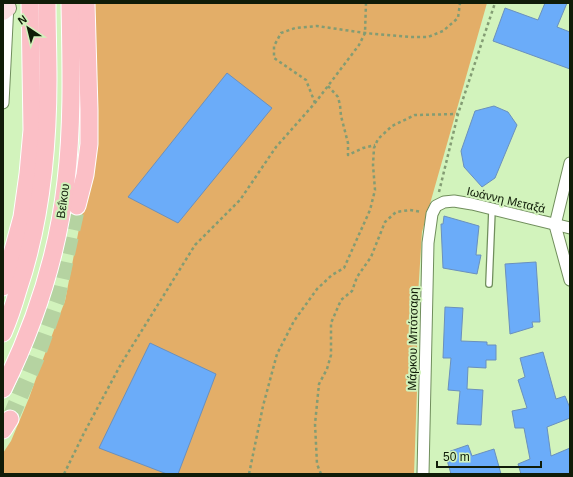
<svg xmlns="http://www.w3.org/2000/svg" width="573" height="477" viewBox="0 0 573 477" font-family="Arial,sans-serif">
	<style>
		.green { fill: #e3ae68 }
		.building { fill: #6bacf9; stroke: #6a90bd }
		.lines { fill: none; stroke-linecap: round; stroke-linejoin: round }
		.primary-tunnel { stroke: #b5d3a1; stroke-width: 17; stroke-dasharray: 17 8; stroke-linecap: butt }
		.lane-casing { stroke: #708e5c; stroke-width: 8 }
		.street-casing { stroke: #708e5c; stroke-width: 13 }
		.secondary-casing { stroke: #708e5c; stroke-width: 18 }
		.primary-casing { stroke: #fff; stroke-width: 19 }
		.path { stroke: #839c73; stroke-width: 2.5; stroke-dasharray: 3 3; stroke-linecap: butt }
		.lane { stroke: #fff; stroke-width: 5.5 }
		.street { stroke: #fff; stroke-width: 11 }
		.secondary { stroke: #fddfe2; stroke-width: 16 }
		.primary { stroke: #fbbfc6; stroke-width: 17 }
		.labels { text-anchor: middle; stroke-width: 4; stroke-linejoin: round; paint-order: stroke }
		.street-label { font-size: 12px; fill: #101c08; stroke: #d2f3bc }
	</style>
	<rect width="100%" height="100%" fill="#d2f3bc"/>
	<!-- green -->
	<polygon class="green" points="91,3 487,3 422,232 417,311 417,390 414,474 3,474 3,453 11,441 29,398 43,359 65,301 83,208"/>
	<!-- building -->
	<g class="building">
		<polygon points="545,3 567,3 557,27 570,32 570,69 493,41 505,8 538,20"/>
		<polygon points="227,73 272,108 178,223 128,197"/>
		<polygon points="494,106 508,112 517,125 495,178 482,187 464,167 461,151 475,111"/>
		<polygon points="444,216 479,226 476,255 481,255 477,274 443,268 441,224 443,224"/>
		<polygon points="536,262 540,322 532,322 533,327 510,334 505,264"/>
		<polygon points="445,307 463,308 461,341 487,342 487,345 496,345 496,360 486,360 486,368 468,367 467,389 483,390 481,425 457,424 460,391 448,390 451,358 443,358"/>
		<polygon points="150,343 216,374 178,474 167,474 99,448"/>
		<polygon points="543,352 556,399 565,396 570,408 570,418 547,427 551,456 570,448 570,474 521,474 518,464 530,459 524,428 515,428 512,411 527,408 518,380 525,377 520,358"/>
		<polygon points="468,445 472,456 494,449 501,474 451,474 445,453"/>
	</g>
	<g class="lines">
		<!-- primary-tunnel -->
		<polyline class="primary-tunnel" points="10,419 36,358 56,302 77,206"/>
		<!-- lane casing -->
		<g class="lane-casing">
			<polyline id="lane" points="489,284 492,210"/>
		</g>
		<!-- street casing -->
		<g class="street-casing">
			<g id="street">
				<polyline points="3,103 8,4"/>
				<polyline points="570,163 555,225 570,280"/>
				<polyline points="423,474 428,243 432,214 436,206 444,202 454,201 472,204 570,228"/>
			</g>
		</g>
		<!-- secondary casing -->
		<g class="secondary-casing">
			<polyline id="secondary" points="3,12 8,8"/>
		</g>
		<!-- primary casing -->
		<g class="primary-casing">
			<g id="primary">
				<polyline points="77,206 85,175 89,144 89,110 86,3"/>
				<polyline points="3,287 22,217 28,174 32,130 30,3"/>
				<path d="M3 333C9 319 14 304 18 290 41 222 48 151 48 79 48 54 47 28 47 3"/>
				<path d="M3 389C35 324 58 254 66 181 73 122 71 62 70 3"/>
				<polyline points="3,430 10,419"/>
			</g>
		</g>
		<!-- path -->
		<g class="path">
			<polyline points="328,86 338,97 340,105 341,116 348,143 348,155 363,148 375,145"/>
			<polyline points="315,103 306,80 274,58 274,46 281,33 295,28 317,26 365,33 410,37 428,37 443,31 458,18 460,3"/>
			<polyline points="439,192 458,114 495,3"/>
			<polyline points="64,474 84,433 121,364 195,245 240,200 276,147 315,103 359,45 365,33 366,3"/>
			<polyline points="249,474 263,406 277,354 294,321 317,289 332,275 344,268 370,210 375,190 373,165 374,148 378,139 392,126 415,115 458,114"/>
			<polyline points="321,474 317,464 315,424 319,384 327,369 331,355 331,323 341,300 352,291 357,277 371,257 385,222 396,212 410,210 422,212"/>
		</g>
		<!-- lane -->
		<use href="#lane" class="lane"/>
		<!-- street -->
		<use href="#street" class="street"/>
		<!-- secondary -->
		<use href="#secondary" class="secondary"/>
		<!-- primary -->
		<use href="#primary" class="primary"/>
	</g>
	<g class="labels">
		<!-- street labels -->
		<g class="street-label">
			<text transform="translate(506 200) rotate(13)" y="4">Ιωάννη Μεταξά</text>
			<text transform="translate(63 201) rotate(-82)" y="4">Βεΐκου</text>
			<text transform="translate(413 339) rotate(-89)" y="4">Μάρκου Μπότσαρη</text>
		</g>
	</g>
	<!-- border -->
	<rect width="573" height="477" fill="none" stroke="#101c08" stroke-width="8"/>
	<!-- north arrow -->
	<g transform="translate(28 28) rotate(325)" stroke="#d2f3bc" stroke-width="3" paint-order="stroke">
	<path d="M0-3L7 15L0 10L-7 15Z" fill="#101c08"/>
	<text y="-6" font-size="11" font-weight="bold" text-anchor="middle" fill="#101c08">N</text>
	</g>
	<!-- scale -->
	<path d="M437 461v6h104v-6" fill="none" stroke="#101c08" stroke-width="2"/>
	<text x="443" y="461" font-size="12" fill="#101c08" stroke="#d2f3bc" stroke-width="3" paint-order="stroke">50 m</text>
</svg>
